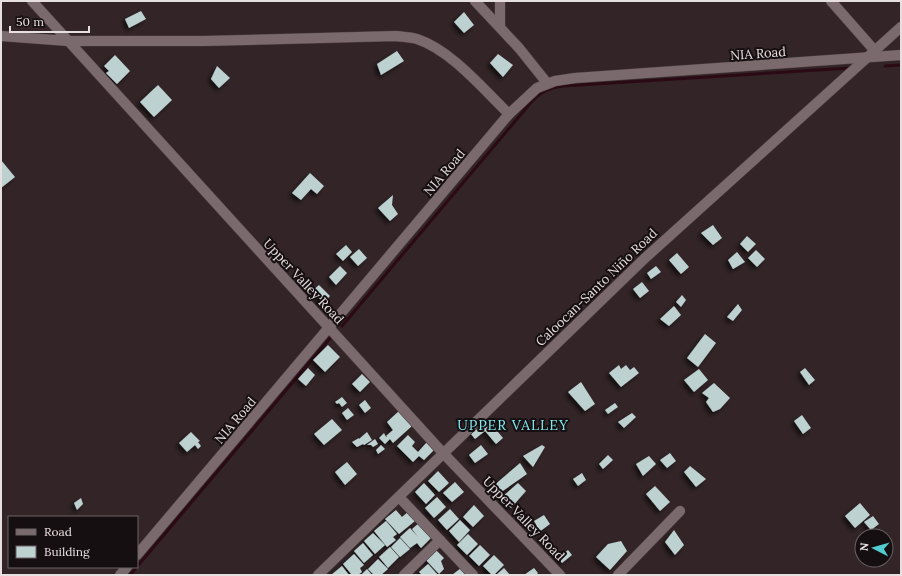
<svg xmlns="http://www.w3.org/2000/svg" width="902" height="576" viewBox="0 0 902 576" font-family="Lora,serif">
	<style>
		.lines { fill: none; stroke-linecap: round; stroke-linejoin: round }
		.stream { stroke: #2b0a15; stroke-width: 3 }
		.building { fill: #bdd1d1; filter: url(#shadow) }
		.street-casing { stroke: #4b3f42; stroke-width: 11 }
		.secondary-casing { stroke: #4b3f42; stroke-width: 11 }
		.street { stroke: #7b6a6d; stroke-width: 10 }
		.secondary { stroke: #7b6a6d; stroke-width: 10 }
		.labels { text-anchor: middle; stroke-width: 4; stroke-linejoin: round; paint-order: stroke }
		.street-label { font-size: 13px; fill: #e8dfe1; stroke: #160f11 }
		.neighbourhood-label { font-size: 14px; letter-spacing: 1px; fill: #7febf0; stroke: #160f11 }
	</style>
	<defs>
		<filter id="shadow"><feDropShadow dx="-3" dy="3" stdDeviation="2" flood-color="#0009"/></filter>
	</defs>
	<rect width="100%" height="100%" fill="#322427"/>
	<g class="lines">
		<!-- stream -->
		<g class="stream">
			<polyline points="885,66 901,65"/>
			<path d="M342 326 533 100C542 91 551 87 563 86L850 68"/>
			<polyline points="130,575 331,337"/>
		</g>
	</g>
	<!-- building -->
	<g class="building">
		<polygon points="141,11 146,19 129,28 125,19"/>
		<polygon points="464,12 474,25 464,33 454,22"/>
		<polygon points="397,51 404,61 381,75 377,64"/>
		<polygon points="498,54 513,65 503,77 490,63"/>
		<polygon points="115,55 130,71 117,84 106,73 109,71 104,66"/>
		<polygon points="217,66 230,78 219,88 211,79"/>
		<polygon points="158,85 172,100 154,117 140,102"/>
		<polygon points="1,160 15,177 1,188"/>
		<polygon points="310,173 324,186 317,194 311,189 301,200 292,193"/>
		<polygon points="393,195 392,205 398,214 390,221 378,208"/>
		<polygon points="713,225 722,238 713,245 701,233"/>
		<polygon points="747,236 756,244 748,252 740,244"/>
		<polygon points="346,245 352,252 343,261 336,254"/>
		<polygon points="359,249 367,258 358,266 350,257"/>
		<polygon points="756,250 765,259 757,267 748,258"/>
		<polygon points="737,252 745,262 733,269 728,260"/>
		<polygon points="677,253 689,267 681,274 669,260"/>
		<polygon points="340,266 347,273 336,285 329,277"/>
		<polygon points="656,266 661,272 651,279 647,273"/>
		<polygon points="642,282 649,291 640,298 633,289"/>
		<polygon points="319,285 330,296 324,303 312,291"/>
		<polygon points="682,295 686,300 681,307 676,302"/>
		<polygon points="738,304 742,310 733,321 727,317"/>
		<polygon points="674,306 681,315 669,326 660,319"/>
		<polygon points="705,334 716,343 698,367 687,358"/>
		<polygon points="328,345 340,357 325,372 313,360"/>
		<polygon points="619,365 621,369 626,365 630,370 634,367 639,373 621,387 609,373"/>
		<polygon points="308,368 315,375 306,386 298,379"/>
		<polygon points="805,368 815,380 809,385 800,372"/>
		<polygon points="699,369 708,380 694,392 684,380"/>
		<polygon points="362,374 370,382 360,392 352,384"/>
		<polygon points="581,382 595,404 585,411 568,392"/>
		<polygon points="714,383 730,398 720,409 713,412 706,402 709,398 702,393"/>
		<polygon points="342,397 347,403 342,407 339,403 337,404 335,402"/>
		<polygon points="365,400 371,408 365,413 359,405"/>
		<polygon points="615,403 618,407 608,414 605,410"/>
		<polygon points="348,408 354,415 347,420 342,413"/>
		<polygon points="399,411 412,426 393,443 390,439 385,444 379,438 384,433 386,437 387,437 386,436 393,430 387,422"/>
		<polygon points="632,413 636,417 624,428 618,422"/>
		<polygon points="802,415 811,428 803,434 794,421"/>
		<polygon points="332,419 342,430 324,445 314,434"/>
		<polygon points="488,420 503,438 496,444 485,431 475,439 471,434"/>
		<polygon points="191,432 200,441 198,442 201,446 198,449 195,445 187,452 179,443"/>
		<polygon points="367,432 372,440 364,445 363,444 357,447 352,442 359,438 359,439"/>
		<polygon points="408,435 415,442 412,446 418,452 427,442 434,450 424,460 419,456 413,462 397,446"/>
		<polygon points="375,439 378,444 373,447 371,445 367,445"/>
		<polygon points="381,445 385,449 378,454 376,450"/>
		<polygon points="481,445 488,454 475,463 469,455"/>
		<polygon points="542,445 545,447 533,467 523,456"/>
		<polygon points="670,453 676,461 667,468 660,460"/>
		<polygon points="608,455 613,460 603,469 599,464"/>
		<polygon points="649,456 656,464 643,476 636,464"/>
		<polygon points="347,462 357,474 345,485 335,472"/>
		<polygon points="520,463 527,474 497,495 491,488"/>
		<polygon points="690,466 706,479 696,487 684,472"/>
		<polygon points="438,471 449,483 439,492 428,481"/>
		<polygon points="582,473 586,480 578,486 573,479"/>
		<polygon points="455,482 464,492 452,502 443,493"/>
		<polygon points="424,483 435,495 426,504 415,492"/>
		<polygon points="518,483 526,491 511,508 501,498"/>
		<polygon points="655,486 670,502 660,511 646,494"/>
		<polygon points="437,497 446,507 434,518 425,508"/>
		<polygon points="81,498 83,504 77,510 74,503"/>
		<polygon points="860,503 870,515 855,528 845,516"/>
		<polygon points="474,505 484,516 473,527 463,517"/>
		<polygon points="450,509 459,519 447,530 438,520"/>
		<polygon points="396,510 402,517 408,512 415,521 399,534 385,519"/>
		<polygon points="544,515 550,524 535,535 532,530 537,526 534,521"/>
		<polygon points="873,516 879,524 871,530 864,522"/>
		<polygon points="460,520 470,530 459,542 449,531"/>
		<polygon points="386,521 397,534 393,537 396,540 387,547 374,531"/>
		<polygon points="419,523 431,538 421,548 417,543 410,548 400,537 410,528 418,537 412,529"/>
		<polygon points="674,530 684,545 675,555 665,542"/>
		<polygon points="373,533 385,545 375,554 364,541"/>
		<polygon points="468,534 478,544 467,555 457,545"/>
		<polygon points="400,538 410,549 400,557 391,547"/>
		<polygon points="621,541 627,551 610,570 596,557 608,544"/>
		<polygon points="363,543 373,555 364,563 354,551"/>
		<polygon points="480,545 490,555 479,566 469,556"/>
		<polygon points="390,547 399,557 388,568 379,557"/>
		<polygon points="435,549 444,558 441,561 444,569 439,574 425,559"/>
		<polygon points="568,550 572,555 562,563 558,558"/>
		<polygon points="354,554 364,565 360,568 362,572 358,575 352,575 343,564"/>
		<polygon points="494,555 504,565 494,575 492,575 483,566"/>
		<polygon points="378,559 388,569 381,575 374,575 368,569"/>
		<polygon points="428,564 438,575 422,575 419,572"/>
		<polygon points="342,566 349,575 331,575"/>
		<polygon points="461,568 466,575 452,575"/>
		<polygon points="504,568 510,575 496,575"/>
		<polygon points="534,568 538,573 536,575 524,575"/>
		<polygon points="367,569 372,575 361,575"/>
	</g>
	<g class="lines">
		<!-- street casing -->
		<g class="street-casing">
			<g id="street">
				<polyline points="32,1 443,453 560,575"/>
				<polyline points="475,1 519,48 547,83"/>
				<polyline points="500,1 500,27"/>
				<polyline points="831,1 875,51"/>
				<path d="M1 36 68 41H203L396 36C403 37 410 37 417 39 451 50 484 90 509 114"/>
				<polyline points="399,497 473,575"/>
				<polyline points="137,555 509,114 537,88 555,81 575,78 901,55"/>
				<polyline points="120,575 127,567"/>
				<polyline points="404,575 440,540"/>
				<polyline points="618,575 680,511"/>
			</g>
		</g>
		<!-- secondary casing -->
		<g class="secondary-casing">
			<polyline id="secondary" points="318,575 644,259 901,27"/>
		</g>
		<!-- street -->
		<use href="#street" class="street"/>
		<!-- secondary -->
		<use href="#secondary" class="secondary"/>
	</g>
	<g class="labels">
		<!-- street labels -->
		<g class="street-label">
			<text transform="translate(758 53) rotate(-4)" y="5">NIA Road</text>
			<text transform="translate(444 172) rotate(-50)" y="5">NIA Road</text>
			<text transform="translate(304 281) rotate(47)" y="5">Upper Valley Road</text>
			<text transform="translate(596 287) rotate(-44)" y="5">Caloocan-Santo Niño Road</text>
			<text transform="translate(235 420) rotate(-50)" y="5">NIA Road</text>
			<text transform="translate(524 518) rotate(46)" y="5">Upper Valley Road</text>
		</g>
		<!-- neighbourhood labels -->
		<g class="neighbourhood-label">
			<text x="513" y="430">UPPER VALLEY</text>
		</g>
	</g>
	<!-- border -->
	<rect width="902" height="576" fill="none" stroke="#e8dfe1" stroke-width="4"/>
	<!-- legend -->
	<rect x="8" y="516" width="130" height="52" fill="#160f11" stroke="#6a6264"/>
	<rect x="16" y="529" width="20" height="6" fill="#7b6a6d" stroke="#6a6264"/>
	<text x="44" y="536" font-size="12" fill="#e8dfe1">Road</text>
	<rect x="16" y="546" width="20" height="12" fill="#bdd1d1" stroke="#6a6264"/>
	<text x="44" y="556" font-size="12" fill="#e8dfe1">Building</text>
	<!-- north arrow -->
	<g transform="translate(874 548) rotate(276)"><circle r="19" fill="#160f11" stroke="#6a6264"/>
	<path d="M0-3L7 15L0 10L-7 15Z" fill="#51ccd2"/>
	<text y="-6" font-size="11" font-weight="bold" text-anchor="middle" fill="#e8dfe1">N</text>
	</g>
	<!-- scale -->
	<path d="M10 26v6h79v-6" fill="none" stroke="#e8dfe1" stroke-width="2"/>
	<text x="16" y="26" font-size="12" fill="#e8dfe1" stroke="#160f11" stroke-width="3" paint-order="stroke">50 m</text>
</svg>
